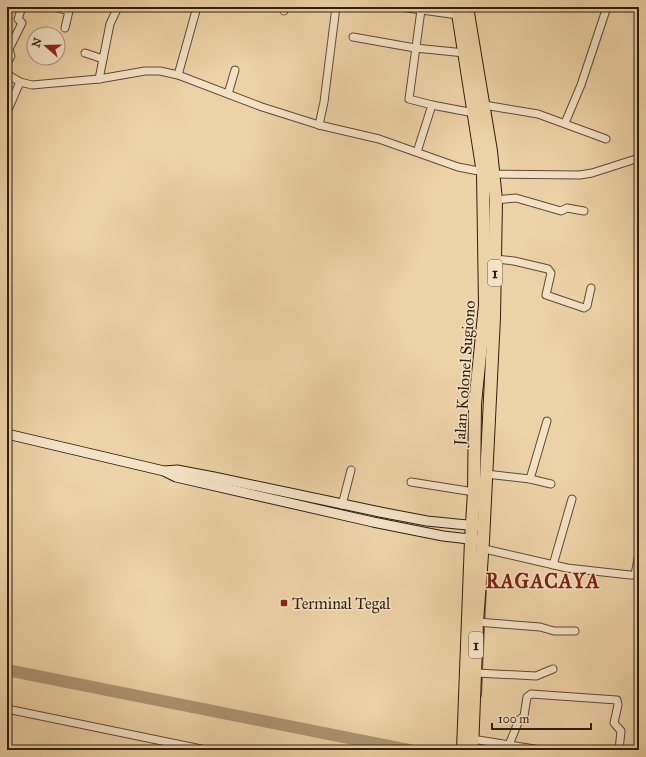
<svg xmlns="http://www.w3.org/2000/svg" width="646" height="757" viewBox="0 0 646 757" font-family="'IM FELL Great Primer',serif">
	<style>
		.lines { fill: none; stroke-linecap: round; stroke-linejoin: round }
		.stream { stroke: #7c6449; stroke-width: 2 }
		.river { stroke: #ae9472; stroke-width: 12 }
		.street-casing { stroke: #604a33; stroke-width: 9 }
		.secondary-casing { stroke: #311d0c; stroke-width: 11 }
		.highway-casing { stroke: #311d0c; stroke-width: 14 }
		.street { stroke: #f4e2c6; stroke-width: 7 }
		.secondary { stroke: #f4e2c6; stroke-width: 9 }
		.highway { stroke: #eed2a7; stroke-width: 12 }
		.poi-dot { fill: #8f2418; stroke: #f4e2c6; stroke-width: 1.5 }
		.labels { text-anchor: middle; stroke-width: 3; stroke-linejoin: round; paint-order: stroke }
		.shield { fill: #f4e2c6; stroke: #6c5844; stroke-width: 1 }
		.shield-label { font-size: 15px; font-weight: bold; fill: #311d0c }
		.street-label { font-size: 16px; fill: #311d0c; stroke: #f4e2c6 }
		.poi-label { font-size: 16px; fill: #311d0c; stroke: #f4e2c6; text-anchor: start }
		.district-label { font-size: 20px; font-weight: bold; letter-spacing: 1px; fill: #7a1f14; stroke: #f4e2c6 }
	</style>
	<rect width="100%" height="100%" fill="#eed2a7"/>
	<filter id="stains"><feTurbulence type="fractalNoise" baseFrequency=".005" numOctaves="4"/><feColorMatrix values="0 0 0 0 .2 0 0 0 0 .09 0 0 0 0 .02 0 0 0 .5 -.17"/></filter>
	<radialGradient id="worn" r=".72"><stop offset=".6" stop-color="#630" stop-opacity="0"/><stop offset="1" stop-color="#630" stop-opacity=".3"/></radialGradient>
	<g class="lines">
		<!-- stream -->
		<g class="stream">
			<polyline points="482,671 487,566"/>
			<polyline points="481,696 482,676"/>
		</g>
		<!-- river -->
		<polyline class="river" points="7,670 409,750"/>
		<!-- street casing -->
		<g class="street-casing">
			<g id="street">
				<polyline points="54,7 69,11 65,28"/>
				<polyline points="400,7 458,15"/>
				<polyline points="284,11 285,7"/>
				<polyline points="353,37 415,48 465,53"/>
				<polyline points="85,53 103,59"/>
				<polyline points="7,63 11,56 9,49 22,23 18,19 22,7"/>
				<polyline points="7,74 20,82 32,85 99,79 145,71 160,71 178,75 262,107 319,125 379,139 458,167 494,174 580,175 592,173 639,158"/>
				<polyline points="178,75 197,7"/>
				<polyline points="99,79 110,24 118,7"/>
				<polyline points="228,94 235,70"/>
				<polyline points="432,105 474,113"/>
				<polyline points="484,105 538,114 606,139"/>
				<polyline points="7,112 20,82"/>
				<polyline points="565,123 581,85 607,7"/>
				<polyline points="319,125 324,102 336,7"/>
				<polyline points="417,152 432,105 409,99 421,10"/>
				<polyline points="496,200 516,198 561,211 567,208 584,211"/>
				<polyline points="495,259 514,261 548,269 551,273 546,295 584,308 587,306 591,288"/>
				<polyline points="486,474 530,479 547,421"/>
				<polyline points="530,479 551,484"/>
				<polyline points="411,482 474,492"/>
				<polyline points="342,505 351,470"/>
				<polyline points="480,548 567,568 630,575 639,575"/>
				<polyline points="553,565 572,499"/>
				<polyline points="635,575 639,553"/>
				<polyline points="477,622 540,627 554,631 575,631"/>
				<polyline points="476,673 536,676 553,669"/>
				<polyline points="7,709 206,750"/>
				<polyline points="472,739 541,750"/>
				<polyline points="509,745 519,720 524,716 527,697 531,694 617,700 618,705 614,723 621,731 619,750"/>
			</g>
		</g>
		<!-- secondary casing -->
		<g class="secondary-casing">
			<g id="secondary">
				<polyline points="7,434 164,471 176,477 373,522 443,536 478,540"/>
				<polyline points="165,471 177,470 214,477 380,512 427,521 477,526"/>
			</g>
		</g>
		<!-- highway casing -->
		<g class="highway-casing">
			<g id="highway">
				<polyline points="457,7 483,173 485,305 475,404 474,492 471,540 463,750"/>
				<polyline points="467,7 491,151 496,200 494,317 483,541 477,622 472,750"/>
			</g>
		</g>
		<!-- street -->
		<use href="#street" class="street"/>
		<!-- secondary -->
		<use href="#secondary" class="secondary"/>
		<!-- highway -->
		<use href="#highway" class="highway"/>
	</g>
	<!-- markers -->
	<rect class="poi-dot" x="280" y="599" width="8" height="8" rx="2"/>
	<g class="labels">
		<!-- shield labels -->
		<g class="shield">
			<rect x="488" y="260" width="14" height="26" rx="3"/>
			<rect x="469" y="632" width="14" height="26" rx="3"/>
		</g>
		<g class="shield-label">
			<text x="495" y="278">1</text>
			<text x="476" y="650">1</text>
		</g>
		<!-- street labels -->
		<g class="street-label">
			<text transform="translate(464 373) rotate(-86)" y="6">Jalan Kolonel Sugiono</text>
		</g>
		<!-- poi labels -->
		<g class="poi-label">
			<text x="292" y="609">Terminal Tegal</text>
		</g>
		<!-- district labels -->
		<g class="district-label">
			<text x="543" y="588">RAGACAYA</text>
		</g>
	</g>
	<!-- margin -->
	<rect width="646" height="757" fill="none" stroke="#eed2a7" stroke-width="24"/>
	<rect x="8" y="8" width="630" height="741" fill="none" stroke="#311d0c" stroke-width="2"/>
	<rect x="12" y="12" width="622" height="733" fill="none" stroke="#311d0c"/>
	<!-- north arrow -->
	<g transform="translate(46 46) rotate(290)"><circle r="19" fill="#f4e2c6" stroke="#a6937c"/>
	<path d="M0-3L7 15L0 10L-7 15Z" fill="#8f2418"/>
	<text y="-6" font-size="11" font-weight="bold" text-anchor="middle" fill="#311d0c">N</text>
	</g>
	<!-- scale -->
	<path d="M492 723v6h99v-6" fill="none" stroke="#311d0c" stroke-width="2"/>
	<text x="498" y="723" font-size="12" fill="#311d0c" stroke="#f4e2c6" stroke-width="3" paint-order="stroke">100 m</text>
	<rect width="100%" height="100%" filter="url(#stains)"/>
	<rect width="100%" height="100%" fill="url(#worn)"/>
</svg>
